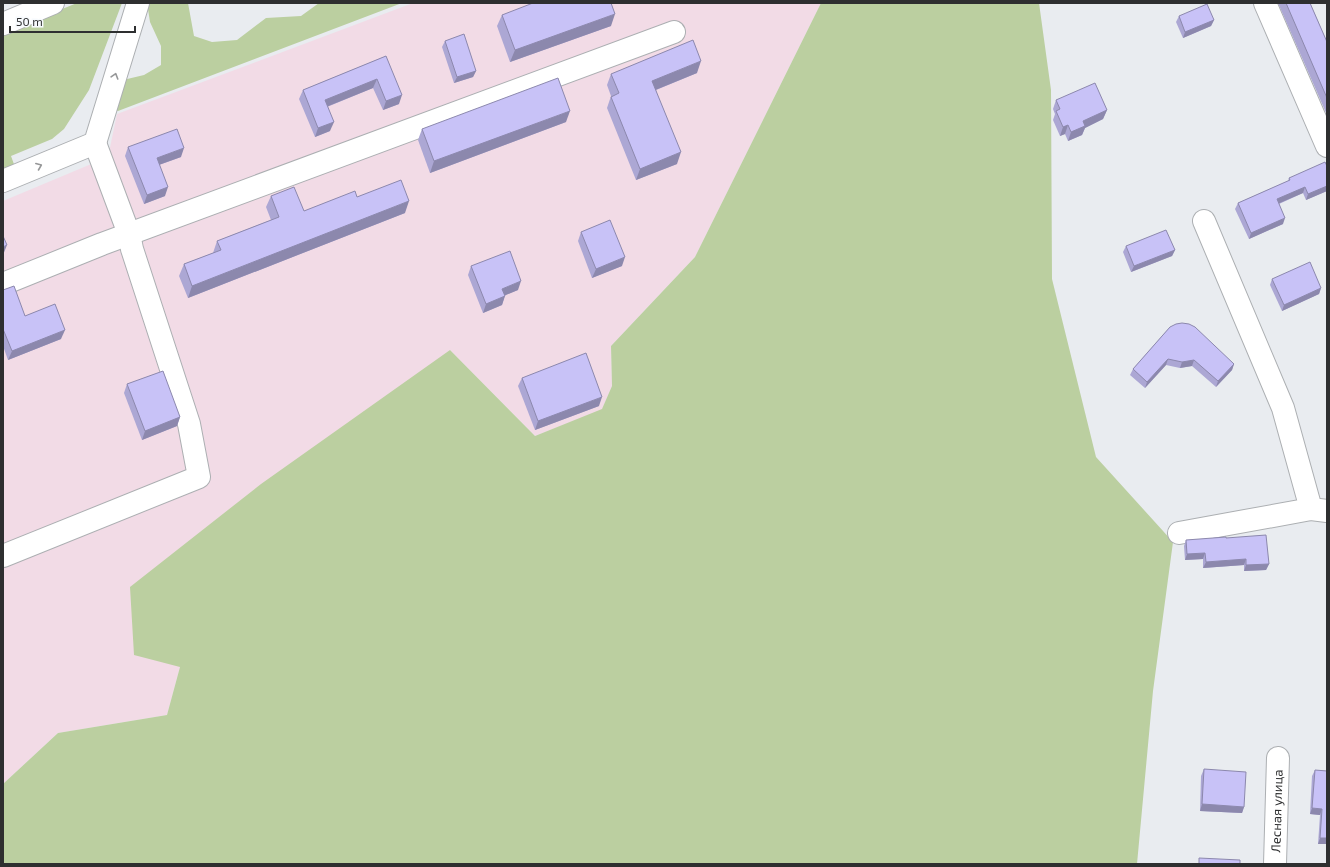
<svg xmlns="http://www.w3.org/2000/svg" width="1330" height="867" viewBox="0 0 1330 867" font-family="'Exo 2',sans-serif">
	<style>
		.medical { fill: #f2dbe6 }
		.green { fill: #bbcfa0 }
		.lines { fill: none; stroke-linecap: round; stroke-linejoin: round }
		.minor-casing { stroke: #acafb2; stroke-width: 24 }
		.minor { stroke: #fff; stroke-width: 22 }
		.wall { fill: #aca7d4 }
		.shaded-wall { fill: #8c88ad }
		.building { fill: #c8c2f7; stroke: #8c88ad }
		.oneway { stroke: #969798 }
		.labels { text-anchor: middle; stroke-width: 3; stroke-linejoin: round; paint-order: stroke }
		.street-label { font-size: 13px; fill: #2e2f30; stroke: #f7fafd }
	</style>
	<rect width="100%" height="100%" fill="#e9ecf0"/>
	<!-- medical -->
	<polygon class="medical" points="413,3 821,3 695,257 611,346 612,386 602,410 535,436 450,350 180,667 167,715 58,733 3,784 3,201 108,157 117,114"/>
	<!-- green -->
	<g class="green">
		<polygon points="77,3 122,3 89,90 64,129 52,139 11,156 15,167 3,172 3,33"/>
		<polygon points="147,3 188,3 194,36 212,42 237,40 266,18 301,16 319,3 402,3 118,111 112,109 123,80 144,75 161,65 161,46 150,22"/>
		<polygon points="821,3 1039,3 1051,90 1052,279 1096,457 1173,542 1153,691 1137,864 3,864 3,784 58,733 167,715 180,667 134,655 130,587 261,484 450,350 535,436 602,409 612,386 611,346 695,257"/>
	</g>
	<g class="lines">
		<!-- minor casing -->
		<g class="minor-casing">
			<g id="minor">
				<polyline points="1265,3 1327,146"/>
				<polyline points="3,24 53,3"/>
				<polyline points="3,181 95,143 138,3"/>
				<polyline points="1204,221 1283,408 1311,509 1327,511"/>
				<polyline points="3,284 102,244 674,32"/>
				<polyline points="1179,533 1311,509"/>
				<polyline points="3,556 199,477 189,424 132,249 129,234 95,143"/>
				<path id="s1" d="M1275 864 1278 758"/>
			</g>
		</g>
		<!-- minor -->
		<use href="#minor" class="minor"/>
	</g>
	<!-- wall -->
	<g class="wall">
		<polygon points="1278,3 1310,3 1327,42 1327,115"/>
		<polygon points="502,15 611,26 510,62 497,26"/>
		<polygon points="1179,16 1214,20 1211,26 1183,38 1176,22"/>
		<polygon points="445,41 476,71 473,77 454,83 442,47"/>
		<polygon points="386,56 399,104 383,110 373,88 327,107 330,131 315,137 299,99 303,90"/>
		<polygon points="697,73 656,90 677,164 636,180 607,108 611,96 607,85 611,74"/>
		<polygon points="1056,100 1107,110 1103,119 1085,128 1082,135 1068,141 1065,134 1060,136 1053,120 1055,114 1053,109"/>
		<polygon points="566,122 430,173 418,140 422,129"/>
		<polygon points="128,147 181,157 159,165 165,196 144,204 125,156"/>
		<polygon points="1327,166 1327,191 1306,200 1303,193 1279,204 1283,224 1249,239 1235,209 1238,203 1288,181 1289,178"/>
		<polygon points="271,196 304,211 357,197 405,213 188,298 179,276 184,264 213,253 217,241 271,220 266,207"/>
		<polygon points="581,232 622,266 592,278 578,241"/>
		<polygon points="1126,246 1175,250 1172,256 1131,272 1123,252"/>
		<polygon points="471,266 518,290 505,295 502,305 483,313 468,275"/>
		<polygon points="1272,279 1321,288 1319,294 1282,311 1270,285"/>
		<polygon points="3,290 25,316 61,339 8,360 3,346"/>
		<polygon points="1170,327 1234,364 1232,370 1216,387 1192,366 1180,368 1166,365 1145,388 1130,375 1133,369"/>
		<polygon points="522,378 599,406 535,430 518,386"/>
		<polygon points="127,384 180,417 177,426 142,440 124,393"/>
		<polygon points="1226,538 1269,564 1266,570 1244,571 1244,565 1203,568 1203,559 1185,560 1184,546 1186,540"/>
		<polygon points="1204,769 1244,807 1242,813 1200,811 1201,776"/>
		<polygon points="1315,770 1327,771 1327,844 1318,844 1320,815 1310,814 1312,776"/>
	</g>
	<!-- shaded-wall -->
	<g class="shaded-wall">
		<polygon points="615,14 611,26 510,62 515,50"/>
		<polygon points="1214,20 1211,26 1183,38 1185,32"/>
		<polygon points="701,61 697,73 648,93 652,81"/>
		<polygon points="476,71 473,77 454,83 457,77"/>
		<polygon points="377,79 373,88 321,109 325,100"/>
		<polygon points="402,95 399,104 383,110 386,101"/>
		<polygon points="1107,110 1103,119 1085,128 1082,135 1068,141 1071,132 1083,121"/>
		<polygon points="570,111 566,122 430,173 434,161"/>
		<polygon points="334,122 330,131 315,137 318,128"/>
		<polygon points="1068,125 1065,134 1060,136 1063,127"/>
		<polygon points="184,148 181,157 153,167 157,158"/>
		<polygon points="681,152 677,164 636,180 640,169"/>
		<polygon points="1327,186 1327,191 1306,200 1308,194"/>
		<polygon points="168,187 165,196 144,204 147,195"/>
		<polygon points="1305,187 1303,193 1275,205 1277,199"/>
		<polygon points="409,201 405,213 188,298 192,286"/>
		<polygon points="1285,218 1283,224 1249,239 1251,233"/>
		<polygon points="7,245 3,255 3,247"/>
		<polygon points="1175,250 1172,256 1131,272 1134,266"/>
		<polygon points="625,257 622,266 592,278 596,269"/>
		<polygon points="521,281 518,290 499,298 502,289"/>
		<polygon points="1321,288 1319,294 1282,311 1284,305"/>
		<polygon points="505,296 502,305 483,313 486,304"/>
		<polygon points="65,330 61,339 8,360 12,351"/>
		<polygon points="1168,359 1166,365 1145,388 1147,382"/>
		<polygon points="1194,360 1192,366 1180,368 1182,362"/>
		<polygon points="1234,364 1232,370 1216,387 1218,381"/>
		<polygon points="602,397 599,406 535,430 538,421"/>
		<polygon points="180,417 177,426 142,440 145,431"/>
		<polygon points="1205,553 1203,559 1185,560 1187,554"/>
		<polygon points="1246,559 1244,565 1203,568 1206,562"/>
		<polygon points="1269,564 1266,570 1244,571 1246,565"/>
		<polygon points="1202,804 1244,807 1242,813 1200,811"/>
		<polygon points="1312,808 1322,809 1320,815 1310,814"/>
		<polygon points="1320,838 1327,838 1327,844 1318,844"/>
	</g>
	<!-- building -->
	<g class="building">
		<polygon points="533,3 611,3 615,14 515,50 502,15"/>
		<polygon points="1286,3 1310,3 1327,42 1327,98"/>
		<polygon points="1207,4 1214,20 1185,32 1179,16"/>
		<polygon points="464,34 476,71 457,77 445,41"/>
		<polygon points="693,40 701,61 652,81 681,152 640,169 611,97 619,93 611,74"/>
		<polygon points="386,56 402,95 386,101 377,79 325,100 334,122 318,128 303,90"/>
		<polygon points="558,78 570,111 434,161 422,129"/>
		<polygon points="1095,83 1107,110 1083,121 1085,126 1071,132 1068,125 1063,127 1056,111 1060,109 1056,100"/>
		<polygon points="177,129 184,148 157,158 168,187 147,195 128,147"/>
		<polygon points="1325,162 1327,166 1327,186 1308,194 1305,187 1277,199 1285,218 1251,233 1238,203 1290,180 1289,178"/>
		<polygon points="401,180 409,201 192,286 184,264 221,250 217,241 279,217 271,196 294,187 304,211 355,191 357,197"/>
		<polygon points="610,220 625,257 596,269 581,232"/>
		<polygon points="1166,230 1175,250 1134,266 1126,246"/>
		<polygon points="3,236 7,245 3,247"/>
		<polygon points="510,251 521,281 502,289 505,296 486,304 471,266"/>
		<polygon points="1310,262 1321,288 1284,305 1272,279"/>
		<polygon points="14,286 25,316 55,304 65,330 12,351 3,329 3,290"/>
		<polygon points="1182,323 1189,324 1195,327 1234,364 1218,381 1194,360 1182,362 1168,359 1147,382 1133,369 1170,327 1176,324"/>
		<polygon points="586,353 602,397 538,421 522,378"/>
		<polygon points="163,371 180,417 145,431 127,384"/>
		<polygon points="1266,535 1269,564 1246,565 1246,559 1206,562 1205,553 1187,554 1186,540 1226,537 1226,538"/>
		<polygon points="1204,769 1246,772 1244,807 1202,804"/>
		<polygon points="1315,770 1327,771 1327,838 1320,838 1322,809 1312,808"/>
		<polygon points="1199,858 1240,860 1240,864 1199,864"/>
	</g>
	<!-- one-way arrows -->
	<defs><path id="oneway-chevron" d="M-2-3.5L2.5 0L-2 3.5" fill="none" stroke-width="1.6" stroke-linecap="round" stroke-linejoin="round"/></defs>
	<g class="oneway">
		<use href="#oneway-chevron" transform="translate(115 76) rotate(-73)"/>
		<use href="#oneway-chevron" transform="translate(39 166) rotate(-22)"/>
	</g>
	<g class="labels">
		<!-- street labels -->
		<g class="street-label">
			<text dy="5" stroke="none"><textPath href="#s1" startOffset="53">Лесная улица</textPath></text>
		</g>
	</g>
	<!-- border -->
	<rect width="1330" height="867" fill="none" stroke="#2e2f30" stroke-width="8"/>
	<!-- scale -->
	<path d="M10 26v6h125v-6" fill="none" stroke="#2e2f30" stroke-width="2"/>
	<text x="16" y="26" font-size="12" fill="#2e2f30" stroke="#f7fafd" stroke-width="3" paint-order="stroke">50 m</text>
</svg>
